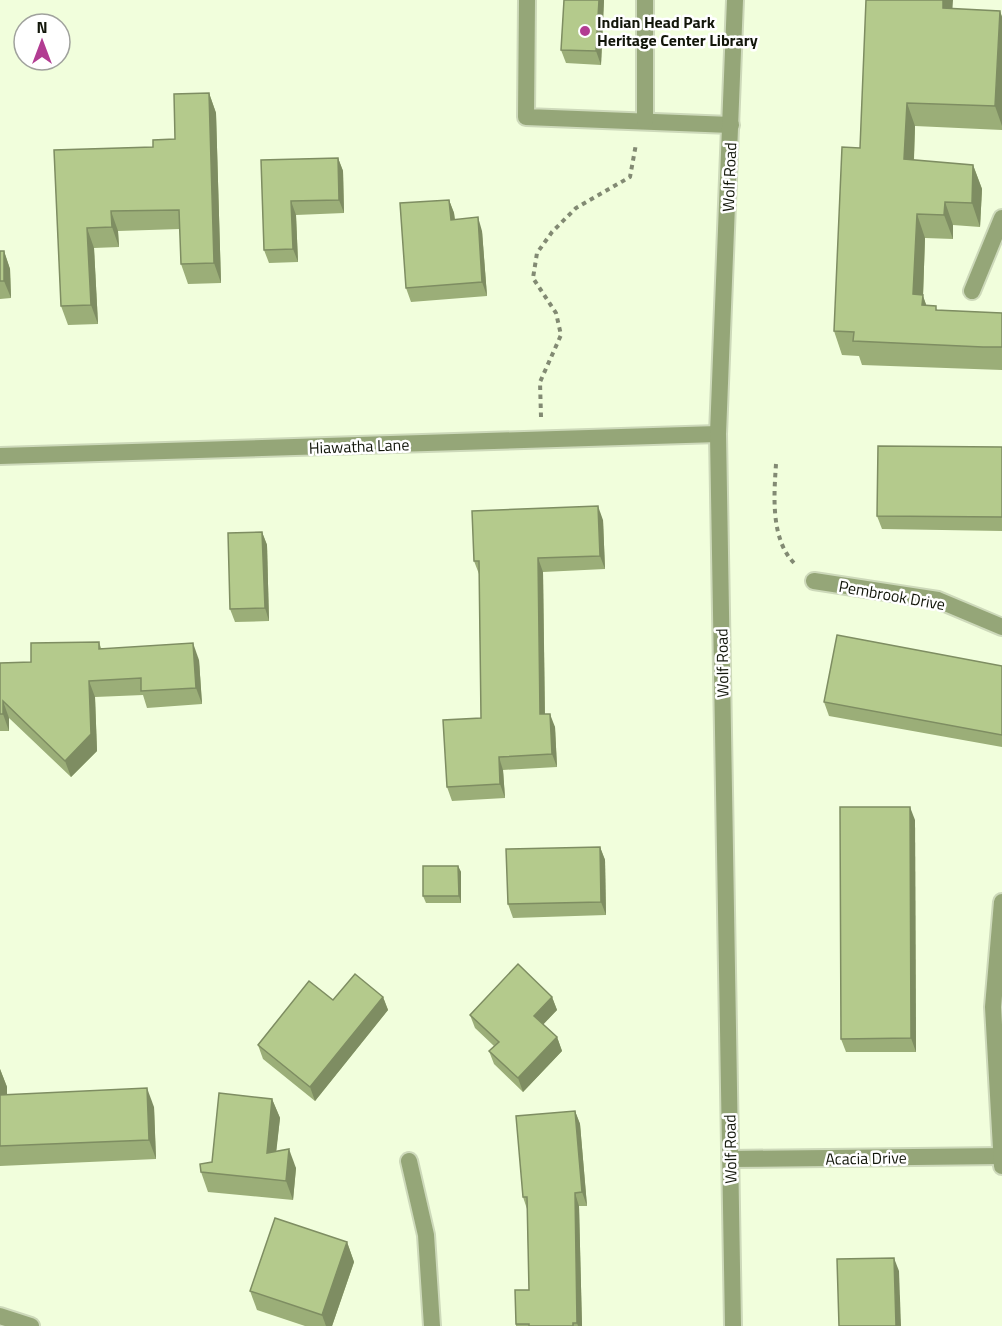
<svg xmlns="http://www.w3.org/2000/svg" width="1002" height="1326" viewBox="0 0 1002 1326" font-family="'Titillium Web',sans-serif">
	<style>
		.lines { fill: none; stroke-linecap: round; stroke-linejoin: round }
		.service-casing { stroke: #cdd9ba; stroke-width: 20 }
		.minor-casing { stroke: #cdd9ba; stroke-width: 20 }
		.tertiary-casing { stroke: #cdd9ba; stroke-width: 20 }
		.path { stroke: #828a73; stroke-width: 4; stroke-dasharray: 4.5 4.5; stroke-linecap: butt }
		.service { stroke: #95a678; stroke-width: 16 }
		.minor { stroke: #95a678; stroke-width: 16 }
		.tertiary { stroke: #95a678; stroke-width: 16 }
		.wall { fill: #9bae78 }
		.shaded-wall { fill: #7e8d62 }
		.building { fill: #b4ca8c; stroke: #7e8d62; stroke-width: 1.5 }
		.poi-dot { fill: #b23c92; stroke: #fff; stroke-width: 2 }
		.labels { text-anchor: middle; stroke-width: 5; stroke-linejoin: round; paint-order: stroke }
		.poi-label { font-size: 16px; font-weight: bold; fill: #12160a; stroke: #fff; text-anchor: start }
		.street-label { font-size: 16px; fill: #12160a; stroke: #fff }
	</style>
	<rect width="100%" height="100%" fill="#f1fedc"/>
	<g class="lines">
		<!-- service casing -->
		<g class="service-casing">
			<g id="service">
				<polyline points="527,0 526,117 731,125"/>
				<polyline points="645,0 645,121"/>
				<polyline points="972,291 1002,218"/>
			</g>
		</g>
		<!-- minor casing -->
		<g class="minor-casing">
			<g id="minor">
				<polyline points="0,456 718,434"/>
				<polyline points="814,581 938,600 1002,627"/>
				<polyline points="730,1159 1002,1156"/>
				<polyline points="409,1161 426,1235 432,1326"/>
				<polyline points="1002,1166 993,1007 1002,902"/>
				<polyline points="0,1316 31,1326"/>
			</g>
		</g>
		<!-- tertiary casing -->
		<g class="tertiary-casing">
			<polyline id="tertiary" points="733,1326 718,434 735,0"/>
		</g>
		<!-- path -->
		<g class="path">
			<polyline points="541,417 540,382 561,335 556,313 533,278 537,253 552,232 576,208 630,177 636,144"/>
			<path d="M776 464C774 495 770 541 796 565"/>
		</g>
		<!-- service -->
		<use href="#service" class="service"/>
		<!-- minor -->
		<use href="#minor" class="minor"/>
		<!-- tertiary -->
		<use href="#tertiary" class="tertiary"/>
	</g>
	<!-- wall -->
	<g class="wall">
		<polygon points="564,0 604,0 601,65 566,63 561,50"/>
		<polygon points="952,9 1000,11 1002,17 1002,130 915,126 914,160 973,165 982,189 980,227 953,225 953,239 925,238 923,296 926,305 938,310 1002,313 1002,370 862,365 859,356 842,355 834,331 860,148"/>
		<polygon points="209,93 216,113 221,283 188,284 181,264 180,229 118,231 119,247 94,248 98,324 68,325 61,306 54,150 153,147 175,139"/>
		<polygon points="338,158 343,171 344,213 296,215 298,262 269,263 264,250 261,160"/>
		<polygon points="449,200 454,213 455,219 482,231 487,296 411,302 406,288"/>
		<polygon points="0,251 4,251 10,269 11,298 0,299"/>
		<polygon points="1002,447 1002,531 882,529 877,516"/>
		<polygon points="603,520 605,569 543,572 545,714 555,727 557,767 503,770 505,798 452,801 447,787 481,718 479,574 474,561"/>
		<polygon points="262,532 267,545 269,621 235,622 230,609"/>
		<polygon points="99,642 101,648 199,660 202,704 147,708 143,695 95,697 97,751 71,777 9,718 9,731 0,731 0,663 31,662"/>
		<polygon points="1002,666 1002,747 829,716 824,702"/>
		<polygon points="915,820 916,1052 846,1052 841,1039"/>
		<polygon points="600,847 605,860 606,915 513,918 508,904"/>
		<polygon points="458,866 461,872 461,903 426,903 423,896"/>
		<polygon points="383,997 388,1010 315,1101 263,1059 258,1045 333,1000"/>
		<polygon points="552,997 557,1010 543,1024 557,1037 562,1051 523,1092 494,1064 489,1051 494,1046 475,1028 470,1015"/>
		<polygon points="0,1069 7,1087 7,1095 154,1107 156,1159 0,1166"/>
		<polygon points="272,1099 280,1118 276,1151 296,1168 293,1200 208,1192 201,1172 212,1162"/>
		<polygon points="575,1111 580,1124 587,1206 579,1206 582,1326 516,1326 516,1324 529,1290 527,1209 523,1197"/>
		<polygon points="347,1242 354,1262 332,1326 305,1326 257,1310 250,1291"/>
	</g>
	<!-- shaded-wall -->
	<g class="shaded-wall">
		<polygon points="599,0 604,0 601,65 596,51"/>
		<polygon points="943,0 953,0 951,32 943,8"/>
		<polygon points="1000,11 1002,17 1002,126 995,106"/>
		<polygon points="209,93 216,113 221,283 214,263"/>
		<polygon points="907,103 915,126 913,183 904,159"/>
		<polygon points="338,158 343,171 344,213 339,200"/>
		<polygon points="973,165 982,189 980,227 972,203"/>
		<polygon points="449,200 454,213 456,233 451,220"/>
		<polygon points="291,201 296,215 298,262 293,249"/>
		<polygon points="945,202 953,225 953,239 944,215"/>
		<polygon points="111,211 118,231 119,247 112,227"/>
		<polygon points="917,214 925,238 923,296 931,318 913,294"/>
		<polygon points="478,217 482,231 487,296 482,282"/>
		<polygon points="87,228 94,248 98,324 91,305"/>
		<polygon points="4,251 10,269 11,298 4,281"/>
		<polygon points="598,506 603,520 605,569 600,556"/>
		<polygon points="262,532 267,545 269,621 265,608"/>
		<polygon points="538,558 543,572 545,728 540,714"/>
		<polygon points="193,643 199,660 202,704 196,688"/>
		<polygon points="89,681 95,697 97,751 71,777 65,761"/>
		<polygon points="3,701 9,718 9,731 3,714"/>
		<polygon points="550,714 555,727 557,767 552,754"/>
		<polygon points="499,757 503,770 505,798 500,784"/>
		<polygon points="910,807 915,820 916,1052 911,1038"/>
		<polygon points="600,847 605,860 606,915 601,902"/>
		<polygon points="458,866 461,872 461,903 459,896"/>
		<polygon points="383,997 388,1010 315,1101 310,1087"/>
		<polygon points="552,997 557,1010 539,1029 534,1016"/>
		<polygon points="557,1037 562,1051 523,1092 518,1078"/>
		<polygon points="0,1069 7,1087 7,1115 0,1095"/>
		<polygon points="147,1088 154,1107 156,1159 149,1140"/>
		<polygon points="272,1099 280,1118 274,1172 267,1153"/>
		<polygon points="575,1111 580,1124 587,1206 582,1192"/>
		<polygon points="289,1149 296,1168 293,1200 286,1181"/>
		<polygon points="575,1193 579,1206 582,1326 578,1326 577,1323"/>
		<polygon points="347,1242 354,1262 332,1326 326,1326 322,1315"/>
		<polygon points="894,1258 899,1271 901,1326 896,1326"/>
	</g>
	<!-- building -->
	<g class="building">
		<polygon points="564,0 599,0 596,51 561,50"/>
		<polygon points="866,0 943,0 943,8 1000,11 995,106 907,103 904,159 973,165 972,203 945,202 944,215 917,214 913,294 923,295 922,305 936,306 936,310 1002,313 1002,347 983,347 853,341 854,332 834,331 842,147 860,148"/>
		<polygon points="209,93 214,263 181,264 179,210 111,211 112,227 87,228 91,305 61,306 54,150 153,147 153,140 175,139 174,94"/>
		<polygon points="338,158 339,200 291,201 293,249 264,250 261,160"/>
		<polygon points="449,200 451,220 478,217 482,282 406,288 400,203"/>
		<rect x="0" y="251" width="4" height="30"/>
		<polygon points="878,446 1002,447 1002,517 877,516"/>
		<polygon points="598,506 600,556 538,558 540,714 550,714 552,754 499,757 500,784 447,787 443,720 481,718 479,561 474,561 472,511"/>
		<polygon points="262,532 265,608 230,609 228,533"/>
		<polygon points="837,635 1002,666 1002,735 824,702"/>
		<polygon points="99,642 99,649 193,643 196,688 141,691 141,678 89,681 91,734 65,761 3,701 3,714 0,714 0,663 31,662 31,643"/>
		<polygon points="840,807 910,807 911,1038 841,1039"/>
		<polygon points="600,847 601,902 508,904 506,849"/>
		<polygon points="423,866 458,866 459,896 423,896"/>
		<polygon points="518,964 552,997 534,1016 557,1037 518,1078 489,1051 499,1042 470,1015"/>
		<polygon points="355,974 383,997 310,1087 258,1045 309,981 333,1000"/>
		<polygon points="0,1084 0,1095 147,1088 149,1140 0,1146"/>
		<polygon points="219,1093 272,1099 267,1153 289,1149 286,1181 201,1172 200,1164 212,1162"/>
		<polygon points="575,1111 582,1192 575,1193 577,1323 573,1323 573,1326 529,1326 529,1324 516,1324 515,1290 529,1290 527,1197 523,1197 516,1116"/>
		<polygon points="275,1218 347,1242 322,1315 250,1291"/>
		<polygon points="894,1258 896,1326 839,1326 837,1259"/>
	</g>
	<!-- markers -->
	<circle class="poi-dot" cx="585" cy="31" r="6"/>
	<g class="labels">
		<!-- poi labels -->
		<g class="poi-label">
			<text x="597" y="28">Indian Head Park<tspan x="597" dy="18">Heritage Center Library</tspan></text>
		</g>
		<!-- street labels -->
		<g class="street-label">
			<text transform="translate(729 177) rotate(-88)" y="6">Wolf Road</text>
			<text transform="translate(359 446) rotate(-2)" y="6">Hiawatha Lane</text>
			<text transform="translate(892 595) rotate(10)" y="6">Pembrook Drive</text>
			<text transform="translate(722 663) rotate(-91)" y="6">Wolf Road</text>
			<text transform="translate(730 1149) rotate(-91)" y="6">Wolf Road</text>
			<text transform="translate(866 1158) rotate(-1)" y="6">Acacia Drive</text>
		</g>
	</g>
	<!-- north arrow -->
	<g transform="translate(42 42)"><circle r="28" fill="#ffffff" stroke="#a0a29d" stroke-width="1.5"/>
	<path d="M0-4.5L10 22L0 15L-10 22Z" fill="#b23c92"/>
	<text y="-9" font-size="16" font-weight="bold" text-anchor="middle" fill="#12160a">N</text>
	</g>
</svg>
